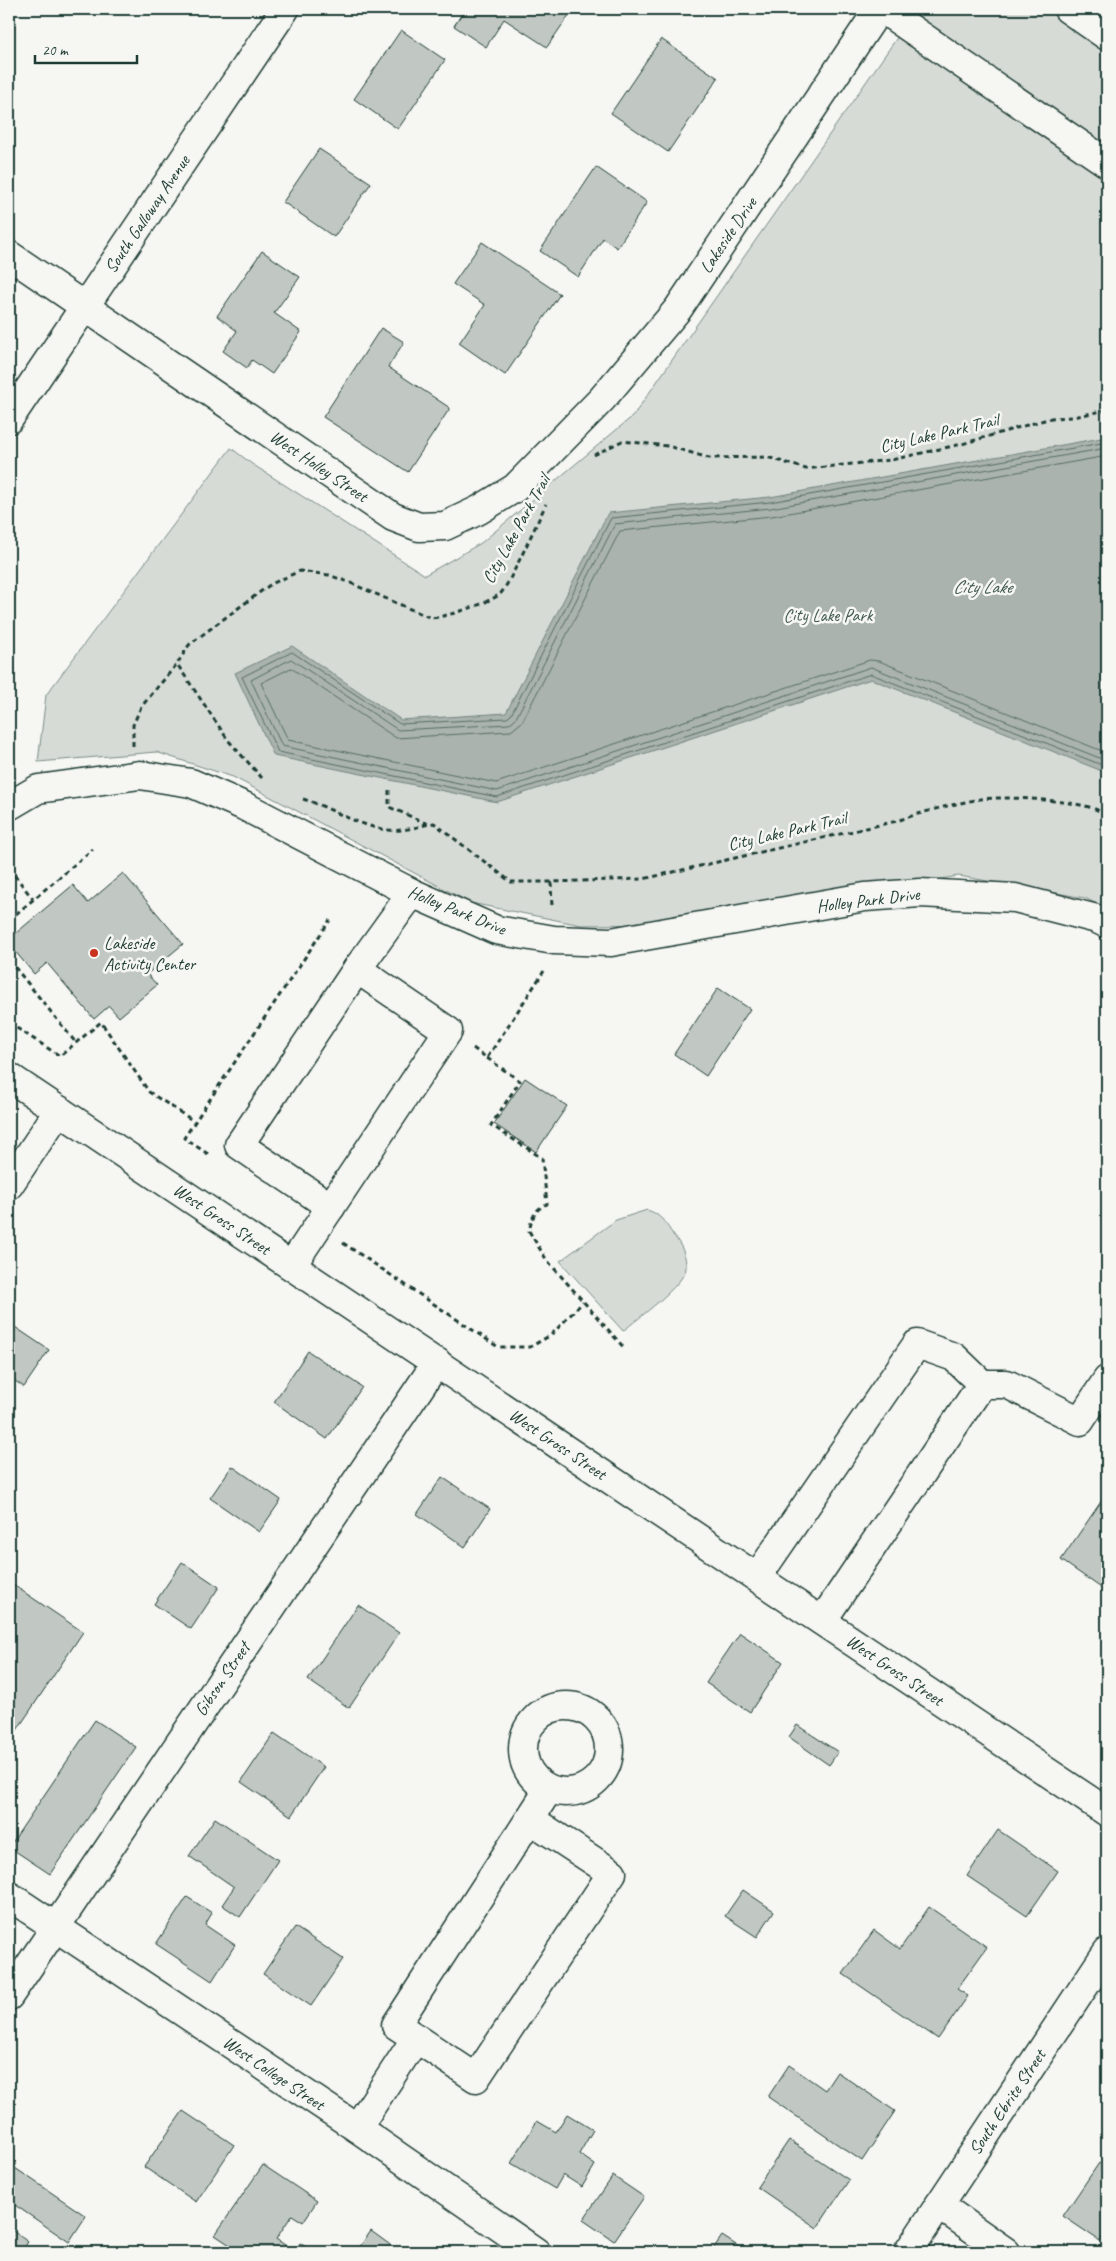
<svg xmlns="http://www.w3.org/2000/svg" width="1116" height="2261" viewBox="0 0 1116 2261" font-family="Caveat,sans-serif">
<rect width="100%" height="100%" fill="#f6f6f2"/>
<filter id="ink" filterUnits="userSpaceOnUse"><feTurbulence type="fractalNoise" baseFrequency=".02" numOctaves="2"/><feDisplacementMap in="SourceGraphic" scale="10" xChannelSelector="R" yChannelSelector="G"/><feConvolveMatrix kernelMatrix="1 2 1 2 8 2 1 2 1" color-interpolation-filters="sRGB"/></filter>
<g filter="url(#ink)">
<g fill="#d6dbd6" stroke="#7a8c85">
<polygon points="917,9 1107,9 1107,909 1085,898 959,876 667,924 581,925 471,903 233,777 156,752 38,762 46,695 231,448 252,464 425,575 481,543 633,416"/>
<path d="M647,1210C661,1214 666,1224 674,1236C681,1244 687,1257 686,1268C685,1284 636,1320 623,1331L560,1261L616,1220Z"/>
</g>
<polygon fill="#aab3ae" stroke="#72847d" points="1107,437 1107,773 871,679 497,802 274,756 235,673 292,646 401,720 506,713 608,513 770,497"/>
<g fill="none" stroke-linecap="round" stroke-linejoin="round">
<g stroke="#576c65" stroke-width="1">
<polyline points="1107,442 770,502 611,518 511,715 507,718 400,724 292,652 242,677 278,752 497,797 871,674 1107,767"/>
<polyline points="1107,448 771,508 615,524 516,718 509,724 398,730 291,659 251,680 282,746 497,791 871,667 1107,761"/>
<polyline points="1107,456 772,516 620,531 522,722 511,731 396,738 291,668 261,683 288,740 496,783 870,660 879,661 1107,753"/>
</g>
</g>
<g fill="#c1c8c3" stroke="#1f3d34">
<polygon points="465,9 559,9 569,15 547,47 504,19 486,47 454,26"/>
<polygon points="401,30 445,60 398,129 354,99"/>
<polygon points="661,39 718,78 668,152 611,113"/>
<polygon points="319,149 371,183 334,237 283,202"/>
<polygon points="596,167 647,202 617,248 603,238 578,277 540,251"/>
<polygon points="482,242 560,294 505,375 459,343 485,305 453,284"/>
<polygon points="262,251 300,277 274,313 301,332 272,374 252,360 247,368 223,351 237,331 217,316"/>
<polygon points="381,328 404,342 388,367 450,408 408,472 323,417"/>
<polygon points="123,873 183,944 147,974 157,985 119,1017 109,1006 94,1019 47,963 34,974 9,944 9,939 73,885 88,903"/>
<polygon points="718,988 750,1009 706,1076 674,1054"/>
<polygon points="525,1078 567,1106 536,1152 494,1124"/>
<polygon points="9,1323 49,1350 24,1387 9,1377"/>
<polygon points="308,1351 362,1387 327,1439 274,1402"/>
<polygon points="232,1466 281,1500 259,1532 210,1498"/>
<polygon points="442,1477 490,1509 465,1547 417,1514"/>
<polygon points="1107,1493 1107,1592 1061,1560"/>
<polygon points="182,1562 219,1587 191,1629 154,1604"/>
<polygon points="9,1582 83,1632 13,1736 9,1733"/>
<polygon points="358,1605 399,1633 349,1708 308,1680"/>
<polygon points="740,1633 783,1662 750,1712 706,1683"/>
<polygon points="95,1720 136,1747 50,1874 9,1847"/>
<polygon points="797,1725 838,1752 829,1765 789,1737"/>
<polygon points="274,1733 324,1767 291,1816 241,1782"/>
<polygon points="215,1818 278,1860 240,1917 222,1905 234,1887 189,1856"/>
<polygon points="998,1830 1058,1871 1027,1916 967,1876"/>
<polygon points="743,1890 774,1911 757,1937 725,1916"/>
<polygon points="187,1897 212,1913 205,1925 235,1945 212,1981 156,1944"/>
<polygon points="929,1907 987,1947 957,1989 968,1996 938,2039 843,1974 874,1930 900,1949"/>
<polygon points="295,1927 343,1959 311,2006 263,1974"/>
<polygon points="789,2065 825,2090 837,2072 895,2111 862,2161 768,2097"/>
<polygon points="183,2111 234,2145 196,2202 144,2167"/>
<polygon points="567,2114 593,2130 579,2154 595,2165 582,2187 563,2175 555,2189 511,2163 537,2121 556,2132"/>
<polygon points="789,2140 849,2180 817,2228 757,2187"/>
<polygon points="1099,2163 1107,2168 1107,2231 1100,2241 1063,2216"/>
<polygon points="9,2164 86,2216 69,2242 9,2201"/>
<polygon points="263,2165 317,2201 303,2222 292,2215 276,2239 288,2247 285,2252 238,2252 239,2251 215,2235"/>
<polygon points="613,2176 644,2197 614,2241 583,2220"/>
<polygon points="9,2228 28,2242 21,2252 9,2252"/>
<polygon points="371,2231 400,2252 356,2252"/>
<polygon points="722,2236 747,2252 711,2252"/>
<polygon points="300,2243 313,2252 294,2252"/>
</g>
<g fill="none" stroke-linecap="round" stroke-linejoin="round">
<defs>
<g id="minor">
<polyline points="882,9 1107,163"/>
<polyline points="1068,9 1107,36"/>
<polyline points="9,255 393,517 419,527 445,526 479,510 515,488 602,399 678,309 879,9"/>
<polyline points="9,806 38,789 140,775 191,783 244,806 412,893 453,911 496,930 554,940 611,942 865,897 920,893 1015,898 1097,919 1107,924"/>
<polyline points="9,1077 1107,1812"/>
<polyline points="9,1185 59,1110"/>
<polyline points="331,1207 239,1145 357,969"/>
<polyline points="292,1265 448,1031 357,969 412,893"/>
<polyline points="757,1577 917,1344 954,1357 982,1384"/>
<polyline points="822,1621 982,1384 1007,1384 1080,1421 1107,1380"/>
<circle cx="566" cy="1749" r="43"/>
<polyline points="9,1896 357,2128 536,2252"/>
<polyline points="9,1996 437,1362"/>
<polyline points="416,2038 476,2078 612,1873 530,1819"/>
<polyline points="357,2128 416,2038 396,2025 549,1789"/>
<polyline points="939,2205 1006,2252"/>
<polyline points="908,2252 1107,1952"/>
</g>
<polyline id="major" points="9,419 285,9"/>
</defs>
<use href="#minor" stroke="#1f3d34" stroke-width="31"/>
<use href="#major" stroke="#1f3d34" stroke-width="31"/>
<g stroke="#1f3d34" stroke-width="3" stroke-dasharray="5 4" stroke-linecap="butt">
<polyline points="594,455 622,441 668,446 709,458 767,457 806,469 891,460 962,444 1051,418 1073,417 1107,410"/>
<polyline points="133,746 133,725 141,707 177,664"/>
<path d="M262,778L228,740L177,664L189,645L214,626L271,584L300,571L329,575L348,582L431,618C446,617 489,603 500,594C508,588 539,518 546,504"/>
<polyline points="389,790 389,807 428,824"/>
<path d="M303,799C332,808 357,826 388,830C404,832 419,826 434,823L511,882H551L643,879L897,821C922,812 949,805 975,800C998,795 1073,800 1095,809C1099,810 1104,815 1107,818"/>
<polyline points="9,868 33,899"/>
<polyline points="551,882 552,907"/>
<polyline points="9,920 93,849"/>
<polyline points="9,960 76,1043"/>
<polyline points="9,1023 60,1056 101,1022 149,1092 195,1122"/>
<polyline points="473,1048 487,1058 544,971"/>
<path d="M487,1058L520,1081L491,1125L542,1158L547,1204C534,1209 532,1219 529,1231L546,1259L625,1349"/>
<polyline points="208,1154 184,1138 330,920"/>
<polyline points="343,1243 498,1347 530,1347 551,1335 583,1302"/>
</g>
<use href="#minor" stroke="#f6f6f2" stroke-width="28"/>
<use href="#major" stroke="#f6f6f2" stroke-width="28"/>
</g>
</g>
<circle fill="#c8321e" stroke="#f6f6f2" stroke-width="2" cx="94" cy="953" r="5"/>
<g text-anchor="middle" stroke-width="5" stroke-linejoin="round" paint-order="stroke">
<g font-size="18" fill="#1f3d34" stroke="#f6f6f2">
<text transform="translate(147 214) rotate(-56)" y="6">South Galloway Avenue</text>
<text transform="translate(728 235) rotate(-56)" y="6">Lakeside Drive</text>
<text transform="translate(939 433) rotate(-13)" y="6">City Lake Park Trail</text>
<text transform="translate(319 466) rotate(34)" y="6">West Holley Street</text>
<text transform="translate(516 529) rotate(-61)" y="6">City Lake Park Trail</text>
<text transform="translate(787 831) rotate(-13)" y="6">City Lake Park Trail</text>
<text transform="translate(868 900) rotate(-7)" y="6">Holley Park Drive</text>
<text transform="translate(457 910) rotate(22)" y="6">Holley Park Drive</text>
<text transform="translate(222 1219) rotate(34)" y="6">West Gross Street</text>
<text transform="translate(558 1444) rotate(34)" y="6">West Gross Street</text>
<text transform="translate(895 1670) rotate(34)" y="6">West Gross Street</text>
<text transform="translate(222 1679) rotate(-56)" y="6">Gibson Street</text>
<text transform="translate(274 2073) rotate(34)" y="6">West College Street</text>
<text transform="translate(1007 2102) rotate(-56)" y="6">South Ebrite Street</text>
</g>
<g font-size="18" fill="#445d54" stroke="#f6f6f2">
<text x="828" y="621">City Lake Park</text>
</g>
<g font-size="18" fill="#1f3d34" stroke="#f6f6f2" text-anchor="start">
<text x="104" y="949">Lakeside<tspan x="104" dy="21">Activity Center</tspan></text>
</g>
<g font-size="19" font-style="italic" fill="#425a52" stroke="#f6f6f2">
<text x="982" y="593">City Lake</text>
</g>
</g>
<rect width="1116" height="2261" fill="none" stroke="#f6f6f2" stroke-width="30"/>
<rect x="15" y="15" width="1086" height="2231" fill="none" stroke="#1f3d34" stroke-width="2" filter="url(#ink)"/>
<path d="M35 55v8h102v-8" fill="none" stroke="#1f3d34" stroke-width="2.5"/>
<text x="42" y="55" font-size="15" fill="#1f3d34" stroke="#f6f6f2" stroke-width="4" paint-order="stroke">20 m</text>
</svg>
